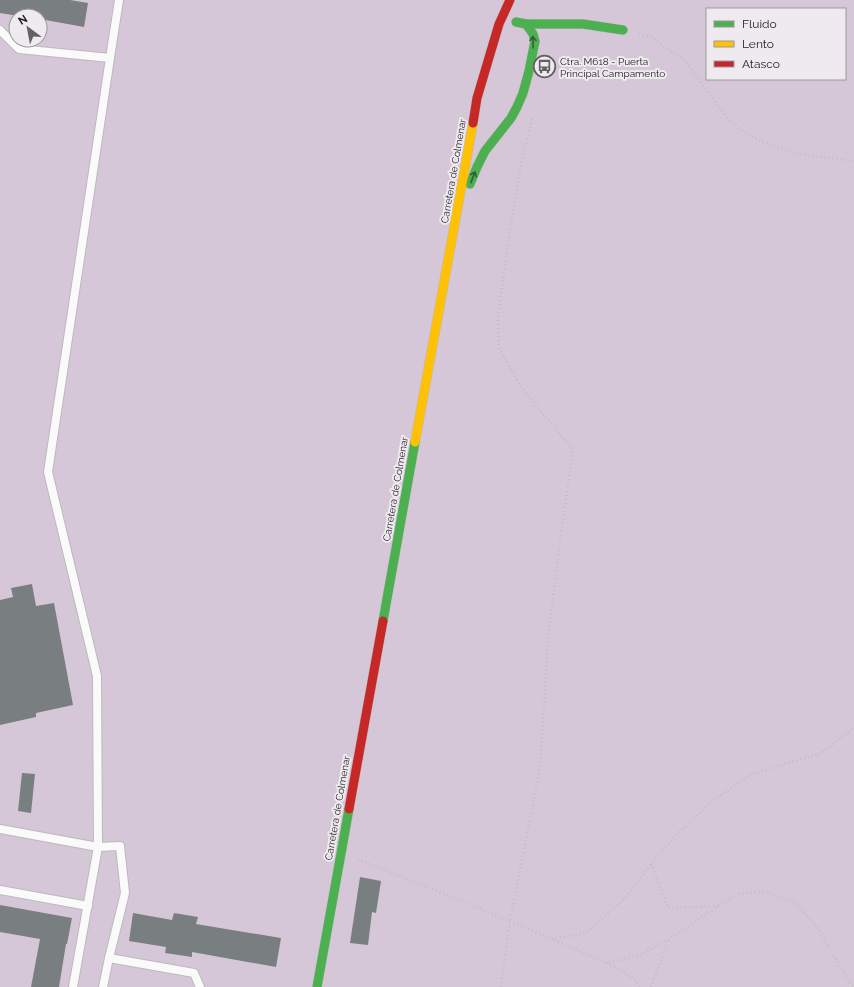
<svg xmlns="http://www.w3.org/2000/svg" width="854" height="987" viewBox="0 0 854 987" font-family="Raleway,sans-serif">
<rect width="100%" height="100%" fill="#e0dee1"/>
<path fill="#d5c7d7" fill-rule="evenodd" d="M0,0H854V987H0ZM707,9H845V79H707ZM16,16H40V40H16Z"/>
<g fill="#797f80">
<polygon points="0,0 70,0 88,3 84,27 40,19 40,16 19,16 0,13"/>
<polygon points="32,584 36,606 54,603 73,705 36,713 36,717 0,725 0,600 13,597 11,588"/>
<polygon points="22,773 35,774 31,813 18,811"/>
<polygon points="360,877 381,881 376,913 372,912 368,945 350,943"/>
<polygon points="0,905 72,918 67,944 66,944 59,987 31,987 40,939 0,932"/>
<polygon points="133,913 172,920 174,913 198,917 196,924 281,938 276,967 192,952 192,957 165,953 166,947 129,941"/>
</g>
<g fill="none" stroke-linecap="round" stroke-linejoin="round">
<defs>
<g id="lane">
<polyline points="0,30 19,49 110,58"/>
<polyline points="0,829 98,847 120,846 125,893 109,958 103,987"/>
<polyline points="0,890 88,906"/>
<polyline points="109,958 194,973 200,987"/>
<polyline points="73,987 98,847 97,676 48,472 110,58 119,0"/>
</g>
<g id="fast">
<polyline points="516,22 526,24 583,24 623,30"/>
<polyline points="470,184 477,167 485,151 511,118 517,107 523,93 529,71 535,41 533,34 526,24"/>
<polyline points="383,621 415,442"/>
<polyline points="317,987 349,809"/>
</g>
<polyline id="slow" points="415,442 473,123"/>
<g id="jam">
<polyline points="473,123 477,98 499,24 510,0"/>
<polyline points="349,809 383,621"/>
</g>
</defs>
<use href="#lane" stroke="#bcbabc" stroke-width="10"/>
<use href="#fast" stroke="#bcbabc" stroke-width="10"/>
<use href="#slow" stroke="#bcbabc" stroke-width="10"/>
<use href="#jam" stroke="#bcbabc" stroke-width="10"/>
<g stroke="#c0bfc0" stroke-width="2.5" stroke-dasharray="1 3" stroke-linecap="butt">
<polyline points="639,34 651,37 685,61 728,119 744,132 761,141 798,154 854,161"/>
<polyline points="358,859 510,921 607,963 640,955 669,939 718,906 739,894 765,891 796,903 817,927 850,983 854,987"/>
<polyline points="651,864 668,908 718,906"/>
<polyline points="552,939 586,933 624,899 651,864 681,830 714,800 748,776 793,761 818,755 854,728"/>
<polyline points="607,963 633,978 640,987"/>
<polyline points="501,987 510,921 540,767 545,693 547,649 561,534 573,450 520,386 499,348 498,317 508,241 522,159 533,117"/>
<polyline points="651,987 669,939"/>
</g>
<use href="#lane" stroke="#fafafa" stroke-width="8"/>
<use href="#fast" stroke="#4caf50" stroke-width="9"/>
<use href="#slow" stroke="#ffc107" stroke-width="9"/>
<use href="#jam" stroke="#c62828" stroke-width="9"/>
</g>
<defs><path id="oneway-shaft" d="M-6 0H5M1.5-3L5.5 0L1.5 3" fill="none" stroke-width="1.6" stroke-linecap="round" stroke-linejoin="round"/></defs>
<g stroke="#335e34">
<use href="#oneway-shaft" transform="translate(533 42) rotate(-91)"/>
<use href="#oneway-shaft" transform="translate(473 177) rotate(-70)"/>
</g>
<defs>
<symbol id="bus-ring" viewBox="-11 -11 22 22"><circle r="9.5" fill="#efeaef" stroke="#626062" stroke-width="1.5"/><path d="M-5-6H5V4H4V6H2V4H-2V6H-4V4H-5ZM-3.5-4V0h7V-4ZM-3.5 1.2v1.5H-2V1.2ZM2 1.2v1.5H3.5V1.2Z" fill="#626062"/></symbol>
</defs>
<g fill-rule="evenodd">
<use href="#bus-ring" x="532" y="54" width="25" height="25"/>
</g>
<g text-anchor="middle" stroke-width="4" stroke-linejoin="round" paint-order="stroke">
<g font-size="10" fill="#1e1c1e" stroke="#efeaef" text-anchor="start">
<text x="560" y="65">Ctra. M618 - Puerta<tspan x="560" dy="12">Principal Campamento</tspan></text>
</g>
<g font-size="10" fill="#1e1c1e" stroke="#efeaef">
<text transform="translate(453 171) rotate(-80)" y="4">Carretera de Colmenar</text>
<text transform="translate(395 489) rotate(-80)" y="4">Carretera de Colmenar</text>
<text transform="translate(337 808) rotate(-80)" y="4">Carretera de Colmenar</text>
</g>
</g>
<rect x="706" y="8" width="140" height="72" fill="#efeaef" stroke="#9b989b"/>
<rect x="714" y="21" width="20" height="6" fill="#4caf50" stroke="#9b989b"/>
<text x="742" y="28" font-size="12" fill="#1e1c1e">Fluido</text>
<rect x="714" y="41" width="20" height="6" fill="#ffc107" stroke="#9b989b"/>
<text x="742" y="48" font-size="12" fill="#1e1c1e">Lento</text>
<rect x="714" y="61" width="20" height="6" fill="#c62828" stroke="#9b989b"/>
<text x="742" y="68" font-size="12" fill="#1e1c1e">Atasco</text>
<g transform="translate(28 28) rotate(328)"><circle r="19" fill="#efeaef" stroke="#9b989b"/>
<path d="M0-3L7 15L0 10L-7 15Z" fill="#626062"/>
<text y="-6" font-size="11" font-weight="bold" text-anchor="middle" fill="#1e1c1e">N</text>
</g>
</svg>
